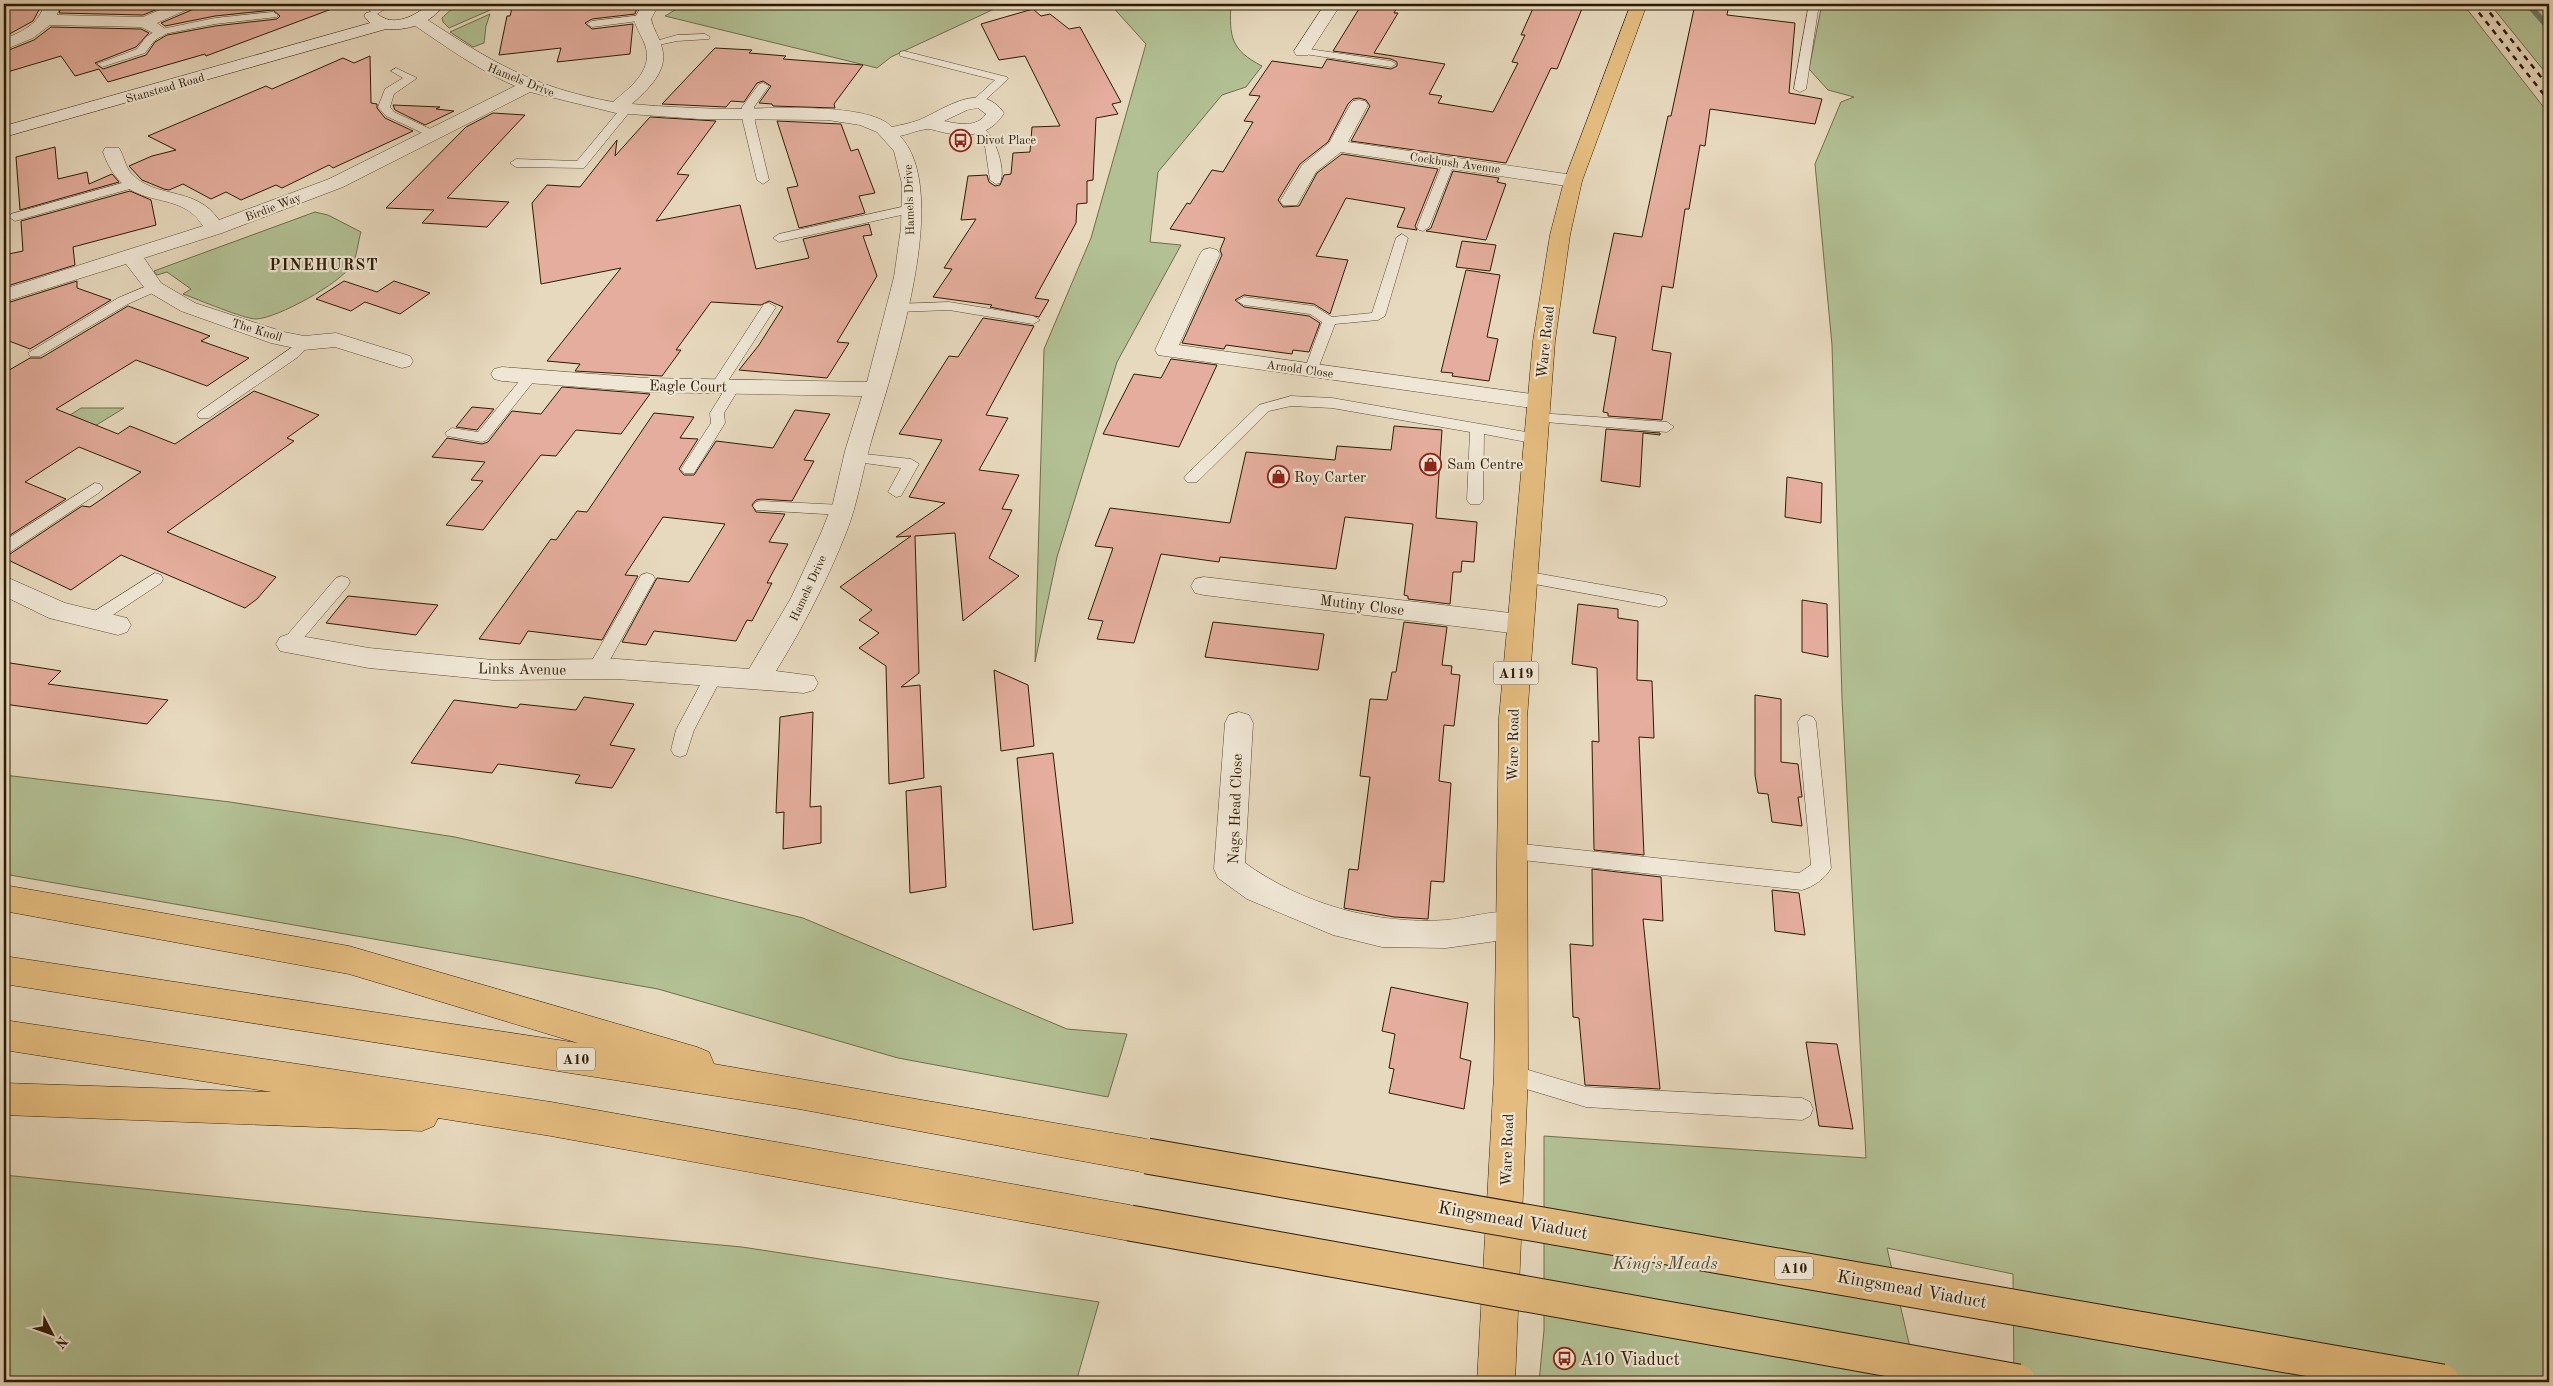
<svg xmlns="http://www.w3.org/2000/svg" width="2553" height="1386" viewBox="0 0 2553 1386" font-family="'Old Standard TT',serif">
<rect width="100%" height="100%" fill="#e7d9be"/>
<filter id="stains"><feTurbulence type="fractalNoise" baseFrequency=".004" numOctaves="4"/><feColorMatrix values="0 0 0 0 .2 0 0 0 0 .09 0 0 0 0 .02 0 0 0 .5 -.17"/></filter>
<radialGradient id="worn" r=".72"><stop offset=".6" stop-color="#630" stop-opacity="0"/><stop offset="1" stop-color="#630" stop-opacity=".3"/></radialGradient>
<g fill="#b2c094" stroke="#6f6e4b">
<polygon points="457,4 504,4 449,28 443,22 442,18"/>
<polygon points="685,4 1005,4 891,57 877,68 665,16"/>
<path d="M1110,4H1231C1229,37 1231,50 1262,66L1246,87L1222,95L1158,172L1150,242L1181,245L1117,362L1057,557L1035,662L1044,349L1091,238L1146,44Z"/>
<polygon points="1822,4 2463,4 2549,114 2549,1382 2014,1382 2013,1274 1887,1248 1918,1382 1539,1382 1544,1330 1544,1136 1866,1158 1842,699 1832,345 1815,164 1841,102 1854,97 1828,90 1809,69"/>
<polygon points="2490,4 2549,4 2549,77"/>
<polygon points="490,14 486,26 484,43 473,47 450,32"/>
<path d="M315,212L328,215L361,232C358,241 357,257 352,265C339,284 278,318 256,319C244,319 197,299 183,294L191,289L167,272L157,275L154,271Z"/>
<polygon points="81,408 124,408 66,444 39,435"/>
<polygon points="4,775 230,802 455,837 635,877 803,918 1067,1029 1127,1034 1108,1097 898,1058 658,989 4,874"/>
<polygon points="4,1175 400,1215 742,1247 1099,1302 1076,1382 4,1382"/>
</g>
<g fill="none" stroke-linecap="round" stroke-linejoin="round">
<polyline stroke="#6d7b68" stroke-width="6" points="2528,4 2549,28"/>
</g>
<g fill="#e4ad9d" stroke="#2c1b02">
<polygon points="4,4 42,4 33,21 4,37"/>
<polygon points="62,4 170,4 143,15 59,13"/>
<polygon points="197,4 336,4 337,7 206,56 205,54 108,82 99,69 75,76 61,56 4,73 4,52 34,40 51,27 141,29 149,33 136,47 95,63 103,69 146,55 155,42 167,35 215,26 277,19 280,16 273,10 215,16 165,26 161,23 194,9"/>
<polygon points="551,4 638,4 635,14 592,19 585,23 592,29 633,24 630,54 557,62 561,48 499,55 507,16 510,16 512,8"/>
<polygon points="1362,4 1399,4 1394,13 1398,13 1374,53 1445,64 1429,94 1442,96 1438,103 1493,112 1518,63 1512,62 1525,35 1521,35 1535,4 1584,4 1557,69 1551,68 1506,163 1351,141 1370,106 1366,100 1359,98 1353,99 1348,104 1328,142 1300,164 1278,200 1283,207 1299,206 1317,173 1342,154 1438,169 1415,226 1417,230 1397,227 1405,208 1346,198 1316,256 1348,260 1330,314 1314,304 1244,295 1235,300 1244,307 1309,316 1320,323 1309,352 1293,350 1292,354 1226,345 1224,349 1182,343 1222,255 1220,250 1225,238 1170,229 1187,203 1190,204 1212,170 1223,172 1253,122 1244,121 1260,96 1249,95 1272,61 1322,68 1327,59 1391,69 1397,66 1397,62 1391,59 1333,51"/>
<polygon points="1698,4 1729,4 1727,15 1795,23 1789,93 1822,99 1815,124 1710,109 1705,146 1700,145 1689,209 1685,209 1673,288 1662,286 1652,350 1671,353 1662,420 1608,416 1608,413 1603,412 1616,337 1593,333 1614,233 1642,237 1668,116 1671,116 1694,9 1697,9"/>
<polygon points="1033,9 1041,16 1050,14 1069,29 1080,27 1121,102 1112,104 1118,114 1096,118 1093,180 1087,181 1087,203 1077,204 1076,223 1035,298 1049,300 1039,317 990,307 992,305 933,297 952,269 944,268 976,219 961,220 968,176 987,175 989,182 995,186 1000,185 1004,175 1011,174 1013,153 1030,152 1032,127 1060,126 1025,56 999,60 981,24"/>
<polygon points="715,48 752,50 749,53 786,56 783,59 863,65 834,104 835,108 773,106 772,104 759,103 771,86 763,81 757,83 744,102 731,101 726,107 662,104"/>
<polygon points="370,56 371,103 377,104 377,108 385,118 413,131 333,168 329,165 282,188 276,185 241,200 226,192 211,199 183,184 169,190 164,189 142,180 129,166 152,156 176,150 148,136 266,86 272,89 343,58 354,63"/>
<polygon points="393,105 440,107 436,109 454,111 425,125 395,110"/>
<polygon points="493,113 525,115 447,198 509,202 487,227 422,223 434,210 386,208 466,127"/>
<polygon points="650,117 716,121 677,174 689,175 656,221 740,205 756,269 809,258 803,239 869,224 872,235 863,236 877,276 837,342 849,343 827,378 739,370 759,345 783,307 769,301 761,305 711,302 676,350 681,350 662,376 575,371 580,364 547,361 621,268 541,284 532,203 547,185 580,187 617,140 615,156"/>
<polygon points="777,121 841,124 851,151 858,149 875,193 859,196 865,213 799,228 787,188 798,186"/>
<polygon points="55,147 58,179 87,172 89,184 112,174 119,182 20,210 16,157"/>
<polygon points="1453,171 1499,178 1497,182 1506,184 1486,240 1426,231 1431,228"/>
<polygon points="130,191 151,200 156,225 73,247 75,265 4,287 4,255 23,251 21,221"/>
<polygon points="1462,241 1496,245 1490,271 1456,267"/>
<polygon points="1466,270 1500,275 1487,337 1498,339 1489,381 1452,376 1453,373 1441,372"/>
<polygon points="77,281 77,288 111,300 30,349 4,339 4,304"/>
<polygon points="344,281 377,292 394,281 430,293 400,314 365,302 351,311 316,299"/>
<polygon points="128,306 210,336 201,341 249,358 207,386 136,360 56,409 118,434 130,426 175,444 254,391 319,415 287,438 294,441 167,532 276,577 257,599 245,608 121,555 71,590 4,558 82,506 90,507 141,472 79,447 25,482 66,499 4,539 4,373 30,358 41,358"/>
<polygon points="983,318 1034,326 986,415 1008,418 979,470 1019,475 1002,509 1012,510 989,558 1019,576 963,621 955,533 915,536 919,673 901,687 920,685 924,778 889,784 886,666 859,648 879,633 859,620 872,610 840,587 911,536 896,537 945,503 909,497 942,440 899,434 949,356 958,357"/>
<polygon points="1171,359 1217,365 1179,447 1103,434 1134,374 1161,378"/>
<polygon points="562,387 650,394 621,434 576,430 556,456 541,455 483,530 446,525 483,481 471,480 485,462 432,457 447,438 482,444 488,442 512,411 541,414"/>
<polygon points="472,407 494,409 477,430 456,427"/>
<polygon points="795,410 830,414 804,460 814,461 792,501 761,499 756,500 752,505 756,512 785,514 769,542 788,544 767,583 772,583 752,621 747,620 736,641 654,631 646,645 622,642 657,578 689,582 725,524 663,517 625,575 638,576 602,640 528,631 520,644 479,639 551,539 556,540 577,511 587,512 654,413 694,417 680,438 698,439 679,469 684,475 694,475 716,441 773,448"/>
<polygon points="1394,426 1442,430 1436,518 1477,522 1474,562 1462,561 1461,572 1453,572 1450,604 1408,599 1408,596 1404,595 1413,524 1345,517 1336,569 1220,557 1219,562 1161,554 1134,643 1097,639 1103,621 1088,619 1113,548 1095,546 1110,508 1230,523 1246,452 1335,460 1337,446 1391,450"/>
<polygon points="1606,429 1660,433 1660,435 1643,433 1640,487 1601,481"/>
<polygon points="1787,477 1822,483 1821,523 1785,517"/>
<polygon points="348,596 438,605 416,635 326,623"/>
<polygon points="1802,600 1827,604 1828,657 1802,652"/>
<polygon points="1578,604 1618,609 1618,618 1638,621 1637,680 1652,681 1654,738 1639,737 1644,855 1594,850 1592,741 1599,742 1597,668 1572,664"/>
<polygon points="1213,622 1324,634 1318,670 1205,657"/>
<polygon points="1404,622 1447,627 1442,665 1452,666 1451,674 1460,675 1454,726 1444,725 1439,781 1451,783 1444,882 1431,881 1428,919 1394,917 1344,908 1349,869 1358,870 1370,777 1360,776 1370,699 1387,700 1392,672 1396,672"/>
<polygon points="4,662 61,671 48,684 168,700 147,724 4,704"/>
<polygon points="994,670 1028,685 1034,746 1001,751"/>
<polygon points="1755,695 1781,699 1781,762 1798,764 1802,797 1798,797 1802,826 1772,822 1768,794 1758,793 1755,775"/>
<polygon points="584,697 634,704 610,745 635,749 612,788 575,783 580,775 498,764 492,773 411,763 454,700 517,708 520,704 576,710"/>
<polygon points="813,712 810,807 821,806 821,843 783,849 784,812 776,813 780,717"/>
<polygon points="1053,753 1073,923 1033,930 1017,758"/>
<polygon points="941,786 946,887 910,893 906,791"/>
<polygon points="1592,869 1661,877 1663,921 1643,919 1660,1089 1585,1085 1579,1018 1573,1017 1570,944 1593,946"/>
<polygon points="1772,890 1799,893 1805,935 1775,931"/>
<polygon points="1391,987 1468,1003 1460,1058 1471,1061 1464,1109 1389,1093 1394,1069 1389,1068 1395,1034 1382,1031"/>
<polygon points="1806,1042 1837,1044 1853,1129 1819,1126"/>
</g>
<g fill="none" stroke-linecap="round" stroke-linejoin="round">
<defs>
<g id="lane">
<polygon points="1809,4 1819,4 1806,89 1800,92 1794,89"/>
<polygon points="273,12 278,15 277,17 215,24 164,34 154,41 145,53 102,67 97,64 137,49 146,37 157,30 215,18"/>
<polygon points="642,15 646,16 646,20 592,27 587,24 592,21"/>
<polygon points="705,34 710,37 709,39 677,41 654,46 649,43 677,35"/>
<polygon points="1302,48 1391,61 1396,64 1391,67 1298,53 1298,49"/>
<polygon points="904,51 1007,77 1008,79 979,106 971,106 971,102 995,80 900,56 900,52"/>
<polygon points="396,68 417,78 394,94 390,107 394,112 439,133 439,137 431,137 386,116 378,107 385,89 403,78 391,71"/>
<polygon points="763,83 769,86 754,107 755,122 769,180 763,184 757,180 743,122 742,107 759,84"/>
<polygon points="626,106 632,109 584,168 516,167 510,163 516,159 577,161 622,107"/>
<path d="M977,124C993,128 1007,169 1000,183L996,184L990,180L985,146L971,127Z"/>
<polygon points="1449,158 1455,162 1429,227 1423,231 1419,230 1417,227 1443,162"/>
<polygon points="133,180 137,181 137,187 15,221 9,217 11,214"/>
<polygon points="911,205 915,206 917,209 915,212 779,242 773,238 779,234"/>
<polygon points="1402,234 1408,238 1385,316 1378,320 1335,324 1316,374 1306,374 1304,371 1322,322 1310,314 1244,305 1237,301 1244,297 1314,306 1332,317 1372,313 1396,238"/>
<polygon points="154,283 161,287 159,290 128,304 40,356 30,356 28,353 118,298"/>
<polygon points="949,302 1033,316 1040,320 1033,324 949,310 897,312 890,308 897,304"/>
<polygon points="769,303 776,307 724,387 717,391 712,390 710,387 764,304"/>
<polygon points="304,339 311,343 298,357 209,418 199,418 197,415 199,412"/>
<polygon points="530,373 537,377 487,440 482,442 447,436 445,433 452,428 478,432 525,374"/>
<polygon points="733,383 740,387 724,413 725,423 694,473 684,473 681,469 711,423 710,413 728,384"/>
<polygon points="1291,396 1332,398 1537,434 1544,439 1537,444 1484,434 1483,500 1480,504 1470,504 1467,500 1470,432 1332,408 1291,406 1269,411 1197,482 1187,482 1184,478 1187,474 1259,405"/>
<polygon points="1538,413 1667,422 1674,427 1667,432 1533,421 1531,418 1533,415"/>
<polygon points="855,453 911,459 919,464 901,496 896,497 888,492 901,468 850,461 847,458 850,455"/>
<polygon points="95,483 100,484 103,488 100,492 10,552 4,554 4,541"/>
<polygon points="761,501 842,505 848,506 850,510 848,514 842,515 756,510 753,506 756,502"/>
<polygon points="1524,571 1659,595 1665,597 1667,601 1665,605 1659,607 1518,581 1516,577 1518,573"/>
<polygon points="155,573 161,575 163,579 161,583 99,624 93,626 87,624 85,620 87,616"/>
<polygon points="647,573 653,575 655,579 602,674 596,676 590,674 587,669 590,664 641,575"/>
<polygon points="342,576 348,578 350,582 348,586 295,648 289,650 283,648 281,644 283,640 336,578"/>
<polygon points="713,670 719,672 722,677 694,730 686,755 680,757 674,755 671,750 676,730 707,672"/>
<path d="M1807,715L1813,717L1816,722L1831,868C1826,878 1813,887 1802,890L1512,859L1505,857L1502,851L1505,845L1512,843L1799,873L1811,865L1798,722L1801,717Z"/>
<polygon points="1511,1065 1586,1087 1802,1098 1810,1102 1813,1109 1810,1116 1802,1120 1586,1107 1503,1082 1500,1075 1503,1068"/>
</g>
<g id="street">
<path d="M44,4H60L57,15L143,17L174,4H195L193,7L157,23L169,32L161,37L141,27L50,25L33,38L4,50V39C21,32 40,24 44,4Z"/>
<polygon points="364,4 381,4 385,9 377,14 371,12"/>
<path d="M643,4H659L651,19C653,29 660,38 662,48C669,71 647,90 632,104C663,107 695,108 727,109C762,109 868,101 892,127C901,125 911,123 919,120C945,109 981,80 1004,113C991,135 970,137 946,133C940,132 933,129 927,129C918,130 909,134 900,136C954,193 891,374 871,442C862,472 858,503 846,533C827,581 803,627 776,671L814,676L818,683L814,690L804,693L617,679L493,680L369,668L280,651L276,644L280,637L289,634L369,648L493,660L617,659L749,669L791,598L821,533L833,503L845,451L862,396L646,392L502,381L494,379L491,374L494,369L502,367L646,378L867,382L894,277L901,228L902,184L894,151L877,132L860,125L828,120L699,119L616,113L530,92L343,187L222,233L144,258L161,283L195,303L284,332L304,336L336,333L410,356L413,361L410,366L402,368L335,347L304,350L271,343L181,311L147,291L126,264L4,302V289L203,226C177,184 126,218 103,152L105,148H119C124,156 125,166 131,173C155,200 195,185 219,220L329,179L515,86C478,70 445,46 411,23L409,20L411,17H423C491,61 531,87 613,102C629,88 652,72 646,48C643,37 636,29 634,19ZM978,108L986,114C977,128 958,124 944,121L967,110Z"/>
<polygon points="1325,4 1341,4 1308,55 1296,55 1294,51"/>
<polygon points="1359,100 1365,101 1368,105 1348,142 1573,175 1580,177 1582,181 1580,185 1573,187 1341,152 1316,172 1297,205 1283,205 1280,201 1302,165 1329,143 1350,105 1353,101"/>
<polygon points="1210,248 1217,250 1220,254 1179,345 1539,395 1547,397 1550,402 1547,407 1539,409 1158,355 1155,350 1200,254 1203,250"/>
<polygon points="4,576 65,603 127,618 131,625 127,632 118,635 49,618 4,596"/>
<polygon points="1204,577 1519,614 1528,617 1532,624 1528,631 1519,634 1204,595 1195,593 1191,586 1195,579"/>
<path d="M1239,712L1249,715L1253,723L1245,863C1302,904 1376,925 1447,920C1471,918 1499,907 1522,915L1527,925L1522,935L1511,939L1446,948L1382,947L1333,935L1247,899L1218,878L1214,869L1225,723L1229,715Z"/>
</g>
<path id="secondary" d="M428,4H440L442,7C430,24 406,31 386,29L4,137V126L370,23L364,16L366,13C376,10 376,15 384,18C398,25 419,14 428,4Z"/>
<polygon id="primary" points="1631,4 1647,4 1582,181 1570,235 1555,341 1527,718 1528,1075 1515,1382 1477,1382 1494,1075 1499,718 1533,341 1550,235 1564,181"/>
<g id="highway">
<polygon points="4,885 349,946 697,1047 709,1052 714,1064 1147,1139 1159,1144 1165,1156 1159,1168 1147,1173 799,1109 4,984 4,956 578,1043 349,974 4,911"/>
<polygon points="4,1020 551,1102 1130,1205 1143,1210 1148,1223 1143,1236 1130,1241 551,1136 438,1118 434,1126 422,1131 4,1115 4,1083 272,1092 4,1050"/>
</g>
</defs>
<use href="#lane" stroke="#5b4a31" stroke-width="1"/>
<use href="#street" stroke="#5b4a31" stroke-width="1"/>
<use href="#secondary" stroke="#2c1b02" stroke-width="1"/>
<use href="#primary" stroke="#2c1b02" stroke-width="1"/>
<use href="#highway" stroke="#2c1b02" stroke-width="1"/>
<use href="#lane" fill="#efe6d5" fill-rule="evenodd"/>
<use href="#street" fill="#efe6d5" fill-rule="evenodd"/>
<use href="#secondary" fill="#efe6d5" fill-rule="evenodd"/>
<use href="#primary" fill="#e4bc7f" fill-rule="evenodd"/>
<use href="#highway" fill="#e4bc7f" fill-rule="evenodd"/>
<g stroke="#2c1b02" stroke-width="2.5" stroke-dasharray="5.5 5.5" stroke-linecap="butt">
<polyline points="2472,4 2549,101"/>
<polyline points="2483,4 2549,87"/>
</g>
<defs>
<g id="highway-bridge">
<polyline points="1147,1156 2442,1382"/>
<polyline points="1130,1223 2018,1382"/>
</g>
</defs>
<use href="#highway-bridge" stroke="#2c1b02" stroke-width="37" stroke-linecap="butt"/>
<use href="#highway-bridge" stroke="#e4bc7f" stroke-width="35"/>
</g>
<defs>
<symbol id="bus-ring" viewBox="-11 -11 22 22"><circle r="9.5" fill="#efe6d5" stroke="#8f2418" stroke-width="1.5"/><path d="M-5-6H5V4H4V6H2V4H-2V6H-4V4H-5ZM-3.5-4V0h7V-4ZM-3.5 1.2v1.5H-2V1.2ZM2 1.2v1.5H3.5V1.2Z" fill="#8f2418"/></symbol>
<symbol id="shop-ring" viewBox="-11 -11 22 22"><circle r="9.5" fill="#efe6d5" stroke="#8f2418" stroke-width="1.5"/><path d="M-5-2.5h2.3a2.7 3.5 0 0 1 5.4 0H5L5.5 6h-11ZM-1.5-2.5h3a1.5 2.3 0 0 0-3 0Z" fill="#8f2418"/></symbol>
</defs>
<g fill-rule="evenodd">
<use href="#bus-ring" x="948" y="128" width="25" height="25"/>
<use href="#shop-ring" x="1418" y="452" width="25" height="25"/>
<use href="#shop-ring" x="1266" y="464" width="25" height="25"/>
<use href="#bus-ring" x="1552" y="1346" width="25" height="25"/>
</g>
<g text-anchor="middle" stroke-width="4.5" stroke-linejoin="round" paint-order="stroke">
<g font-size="12" fill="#2c1b02" stroke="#efe6d5">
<text transform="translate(521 80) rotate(22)" y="4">Hamels Drive</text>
<text transform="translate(165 88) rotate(-16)" y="4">Stanstead Road</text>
<text transform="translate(1455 163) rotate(8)" y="4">Cockbush Avenue</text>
<text transform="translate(909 200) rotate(-92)" y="4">Hamels Drive</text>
<text transform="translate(273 207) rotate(-21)" y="4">Birdie Way</text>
<text transform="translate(257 330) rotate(17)" y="4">The Knoll</text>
<text transform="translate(1300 369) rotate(8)" y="4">Arnold Close</text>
<text transform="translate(808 588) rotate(-65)" y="4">Hamels Drive</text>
</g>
<g font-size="12" fill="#2c1b02" stroke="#efe6d5" text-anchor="start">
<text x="976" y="144">Divot Place</text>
</g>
<g fill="#efe6d5" stroke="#665841" stroke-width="1">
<rect x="1493.5" y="661.5" width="45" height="23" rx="4"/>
<rect x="557" y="1047.5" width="38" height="23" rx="4"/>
<rect x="1775" y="1256.5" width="38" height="23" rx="4"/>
</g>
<g font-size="14" font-weight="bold" fill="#2c1b02">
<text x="1516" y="678">A119</text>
<text x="576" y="1064">A10</text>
<text x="1794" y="1273">A10</text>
</g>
<g font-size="15" fill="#2c1b02" stroke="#efe6d5">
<text transform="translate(1545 342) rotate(-84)" y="5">Ware Road</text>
<text transform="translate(688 386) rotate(1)" y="5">Eagle Court</text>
<text transform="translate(1362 605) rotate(7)" y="5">Mutiny Close</text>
<text transform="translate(522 669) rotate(1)" y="5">Links Avenue</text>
<text transform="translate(1513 745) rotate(-89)" y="5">Ware Road</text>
<text transform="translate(1235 809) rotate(-88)" y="5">Nags Head Close</text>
<text transform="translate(1507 1150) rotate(-88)" y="5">Ware Road</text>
</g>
<g font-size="15" fill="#2c1b02" stroke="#efe6d5" text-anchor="start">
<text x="1447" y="469">Sam Centre</text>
<text x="1294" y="482">Roy Carter</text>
</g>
<g font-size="16" font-weight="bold" letter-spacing="1" fill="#2c1b02" stroke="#efe6d5">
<text x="324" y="270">PINEHURST</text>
</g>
<g font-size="18" fill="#2c1b02" stroke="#efe6d5">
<text transform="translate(1513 1220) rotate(10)" y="6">Kingsmead Viaduct</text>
<text transform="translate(1912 1289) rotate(10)" y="6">Kingsmead Viaduct</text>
</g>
<g font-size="18" font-style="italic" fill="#544d2e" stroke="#efe6d5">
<text x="1665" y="1269">King's Meads</text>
</g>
<g font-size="18" fill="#2c1b02" stroke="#efe6d5" text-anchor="start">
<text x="1580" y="1365">A10 Viaduct</text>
</g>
</g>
<rect width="2553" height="1386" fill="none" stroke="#e7d9be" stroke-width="20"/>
<rect x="5" y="5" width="2543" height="1376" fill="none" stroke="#2c1b02" stroke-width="2.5"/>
<rect x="10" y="10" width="2533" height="1366" fill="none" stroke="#2c1b02"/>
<g transform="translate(52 1334) rotate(131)" stroke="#efe6d5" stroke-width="4" paint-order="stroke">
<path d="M0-4L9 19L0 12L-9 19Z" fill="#2c1b02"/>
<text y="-8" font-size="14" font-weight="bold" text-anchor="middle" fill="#2c1b02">N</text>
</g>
<rect width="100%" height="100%" filter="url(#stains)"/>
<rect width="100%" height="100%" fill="url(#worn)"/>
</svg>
